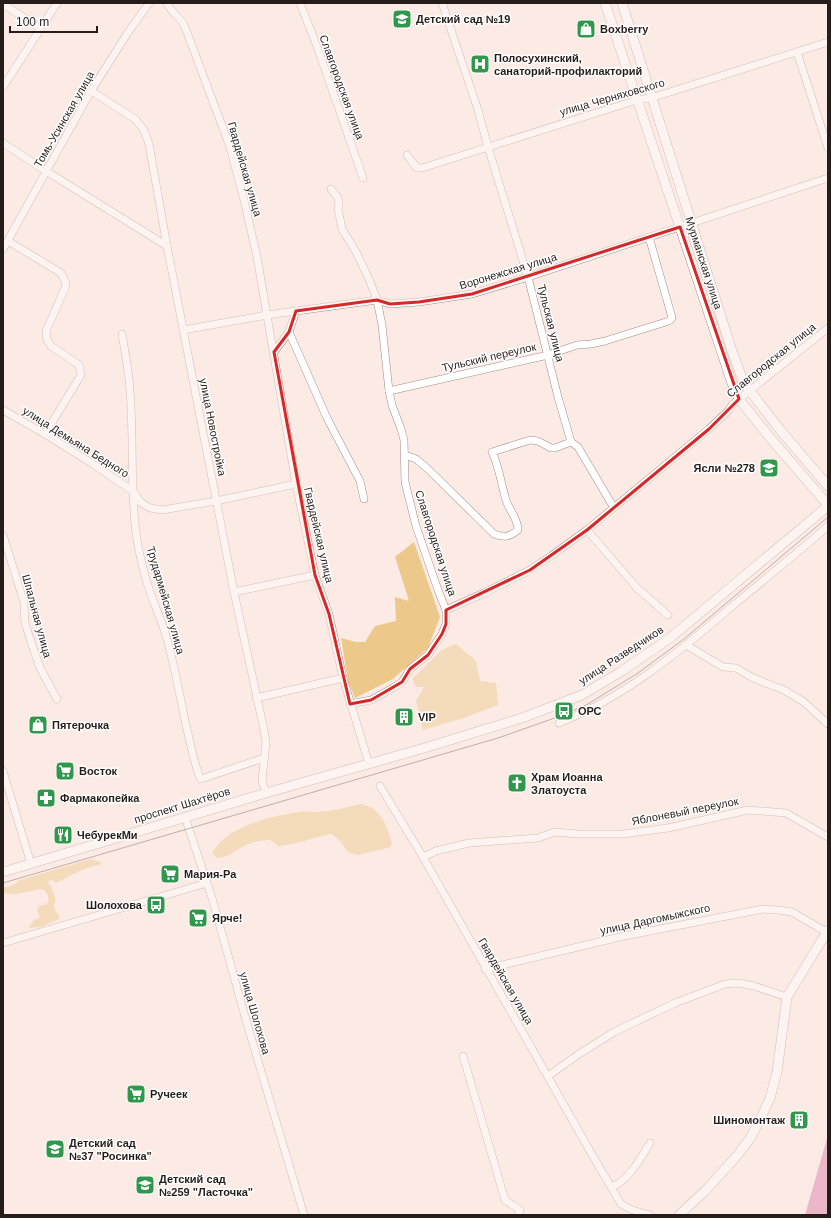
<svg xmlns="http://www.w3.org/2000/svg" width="831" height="1218" viewBox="0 0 831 1218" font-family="Arial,sans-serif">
<rect width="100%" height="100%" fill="#fceae4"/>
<g fill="#ecc98a">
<polygon points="414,542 440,617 428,648 393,679 355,698 348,681 341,638 356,642 365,642 375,626 396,621 395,597 409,601 395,557"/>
<polygon points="456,644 476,661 480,681 496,683 498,705 464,718 423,730 416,701 424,687 416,687 412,679 442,650"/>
<path d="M360,804C364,805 369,806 372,808C383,815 390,833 392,845L388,848L357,855L348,852L341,842L332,834C314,837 296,845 278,846L271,840C262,840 254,841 246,845C235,850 229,858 217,858L212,853C226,826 272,816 299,812C305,811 311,812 317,812C332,811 346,808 360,804Z"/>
<path d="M91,859L102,863L100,865C84,867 70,876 56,883L52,880L47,882L50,885L56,900C52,908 55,911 60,917L59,919L41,927L28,928L35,919L40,918L37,910L40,905H45L48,903C49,897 48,892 42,889L15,894L3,893V888L13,885L20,880Z"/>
</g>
<polygon fill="#d97ba6" points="828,1135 828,1215 805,1215"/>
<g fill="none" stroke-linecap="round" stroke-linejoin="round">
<defs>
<g id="minor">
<path d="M167,3C171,13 181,17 185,27L230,147L244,200L257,257L296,484L315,575L329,614L343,678L369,764"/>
<polyline points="300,3 318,49 363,178"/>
<polyline points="442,3 478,110 488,147 528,277 558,397 571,442 578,447 614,508"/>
<polyline points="3,4 40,28"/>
<polyline points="797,52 828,148"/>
<polyline points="3,87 57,3"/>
<polyline points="91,91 135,119 144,130 149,144 167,246 234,592 264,730 266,742 262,781 266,793"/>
<polyline points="3,143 46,171 167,246"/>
<polyline points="407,155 417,168 422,168 637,100 651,98 828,42"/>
<polyline points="331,189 338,198 339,202 338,209 342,229 356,252 369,279 377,300 382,325 389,391 392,405 401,429 404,440 405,482 416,526 438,590 446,610 446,624 442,634 428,655 410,669 402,682 393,688 371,700 350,704"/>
<polyline points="8,241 61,273 66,283 65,288 46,331 47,340 51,346 79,365 81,375 45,434"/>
<polyline points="3,249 91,91 127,34 149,3"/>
<polyline points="183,330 267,315 377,300 390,304 419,302 472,294 528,277 828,178"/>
<polyline points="289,332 327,418 360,481 364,499"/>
<path d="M122,334C125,353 129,372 130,391C134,438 130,486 136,533C139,554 144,575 151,595C157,611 164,626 168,643C180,687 185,732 199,776L201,779L264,758"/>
<polyline points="274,352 289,332 296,311"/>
<polyline points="389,391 548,355 577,345 591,344 605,341 669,321 672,318 671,314 649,237"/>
<polyline points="3,410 45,434 90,462 134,492 140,502 150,508 162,510 216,501 296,484"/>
<path d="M405,455L416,459L428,469L494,534C505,538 509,537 518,530C518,520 511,512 507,503C501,486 500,468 492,452L530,440L538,441L551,448H555L571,442"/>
<polyline points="587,530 637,588 668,615"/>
<polyline points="3,535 24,602 25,623 33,648 40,668 57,699"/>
<polyline points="234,592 315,575"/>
<polyline points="446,610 484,593 530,570 551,556 587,530 709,429 728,411 733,404 828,328"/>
<polyline points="686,645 723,667 736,668 753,678 784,690 804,702 828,724"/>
<polyline points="256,698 343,678"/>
<path d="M559,723C623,698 678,653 730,608C763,581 796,554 828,526"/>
<polyline points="3,771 31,864"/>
<polyline points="380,786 423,857 594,1158 621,1204 632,1210 650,1215"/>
<polyline points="185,817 212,898 248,1027 304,1215"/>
<polyline points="423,857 436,851 469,843 538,838 554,832 578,834 623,834 668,828 748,810 786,813 828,837"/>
<polyline points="3,943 207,883"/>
<polyline points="485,969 624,936 763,909 778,910 792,912 828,933"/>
<polyline points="463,1056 505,1200 520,1210 518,1215"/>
<polyline points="548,1076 579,1054 614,1032 675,1003 725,984 738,983 754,986 787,997"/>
<path d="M612,1187C630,1179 640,1159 650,1143"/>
</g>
<g id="major">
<polyline points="605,3 732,383 739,399 771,439 828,505"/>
<polyline points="622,3 731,348 742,378 750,391 781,431 828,486"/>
<polyline points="3,872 266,793 421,749 522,718 582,695 622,671 670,638 828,506"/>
<polyline points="679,1215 705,1191 735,1158 749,1140 760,1120 770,1098 777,1072 787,997 828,930"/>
</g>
</defs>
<use href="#minor" stroke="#a78c84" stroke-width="8"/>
<use href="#major" stroke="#a78c84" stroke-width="10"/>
<use href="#minor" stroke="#fff" stroke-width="7"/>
<use href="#major" stroke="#fff" stroke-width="9"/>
<polyline stroke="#756864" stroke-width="1" points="3,883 498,738 566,714 588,704 638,673 684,639 828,517"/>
</g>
<path d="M0 0H831V1218H0ZM680,227L739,399L709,429L587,530L530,570L446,610V624L442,634L428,655L410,669L402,682L371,700L350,704L329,614L315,575L274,352L289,332L296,311L377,300L390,304L419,302L472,294Z" fill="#fceae4" fill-opacity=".55" fill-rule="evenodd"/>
<path fill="none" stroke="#d62828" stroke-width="3" stroke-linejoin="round" d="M680,227L739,399L709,429L587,530L530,570L446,610V624L442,634L428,655L410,669L402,682L371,700L350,704L329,614L315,575L274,352L289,332L296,311L377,300L390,304L419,302L472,294Z"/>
<defs>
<symbol id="school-square" viewBox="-11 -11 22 22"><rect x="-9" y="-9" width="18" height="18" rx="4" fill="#30974d" stroke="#fff"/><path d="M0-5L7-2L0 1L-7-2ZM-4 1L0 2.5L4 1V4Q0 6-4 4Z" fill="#fff"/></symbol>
<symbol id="shop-square" viewBox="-11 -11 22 22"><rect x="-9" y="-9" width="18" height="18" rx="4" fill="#30974d" stroke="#fff"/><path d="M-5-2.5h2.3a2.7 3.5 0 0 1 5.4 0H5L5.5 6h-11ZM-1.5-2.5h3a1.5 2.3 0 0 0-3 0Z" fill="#fff"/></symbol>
<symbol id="hospital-square" viewBox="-11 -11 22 22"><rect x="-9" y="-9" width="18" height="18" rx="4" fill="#30974d" stroke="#fff"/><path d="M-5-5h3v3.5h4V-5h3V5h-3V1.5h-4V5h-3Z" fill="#fff"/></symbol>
<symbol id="bus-square" viewBox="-11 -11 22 22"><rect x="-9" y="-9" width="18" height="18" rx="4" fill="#30974d" stroke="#fff"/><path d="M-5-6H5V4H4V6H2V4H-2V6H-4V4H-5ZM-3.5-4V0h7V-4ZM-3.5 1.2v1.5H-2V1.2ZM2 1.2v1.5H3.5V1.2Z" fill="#fff"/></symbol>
<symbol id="building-square" viewBox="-11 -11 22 22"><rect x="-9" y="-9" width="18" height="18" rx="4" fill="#30974d" stroke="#fff"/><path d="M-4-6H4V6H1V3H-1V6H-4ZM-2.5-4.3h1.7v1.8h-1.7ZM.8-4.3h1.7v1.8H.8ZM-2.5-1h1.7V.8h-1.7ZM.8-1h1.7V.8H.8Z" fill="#fff"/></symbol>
<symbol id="supermarket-square" viewBox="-11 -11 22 22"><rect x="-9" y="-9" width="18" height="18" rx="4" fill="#30974d" stroke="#fff"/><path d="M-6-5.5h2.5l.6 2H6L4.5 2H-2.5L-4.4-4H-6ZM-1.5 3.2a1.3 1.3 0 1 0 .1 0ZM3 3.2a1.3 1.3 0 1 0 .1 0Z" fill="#fff"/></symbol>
<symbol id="church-square" viewBox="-11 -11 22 22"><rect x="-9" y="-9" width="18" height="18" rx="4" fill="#30974d" stroke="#fff"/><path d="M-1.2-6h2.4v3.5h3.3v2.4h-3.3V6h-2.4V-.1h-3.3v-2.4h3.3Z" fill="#fff"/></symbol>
<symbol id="pharmacy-square" viewBox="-11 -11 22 22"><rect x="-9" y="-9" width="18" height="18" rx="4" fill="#30974d" stroke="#fff"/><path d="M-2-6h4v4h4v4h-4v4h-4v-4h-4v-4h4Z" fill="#fff"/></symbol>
<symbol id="restaurant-square" viewBox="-11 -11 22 22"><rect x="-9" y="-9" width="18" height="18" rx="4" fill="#30974d" stroke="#fff"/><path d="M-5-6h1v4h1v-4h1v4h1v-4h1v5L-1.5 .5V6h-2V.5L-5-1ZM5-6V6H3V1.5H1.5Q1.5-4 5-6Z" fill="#fff"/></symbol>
</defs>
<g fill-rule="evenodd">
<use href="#school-square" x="391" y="8" width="22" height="22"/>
<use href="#shop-square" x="575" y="18" width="22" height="22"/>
<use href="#hospital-square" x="469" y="53" width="22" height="22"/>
<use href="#school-square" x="758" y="457" width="22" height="22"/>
<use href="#bus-square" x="553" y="700" width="22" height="22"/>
<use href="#building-square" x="393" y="706" width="22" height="22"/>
<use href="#shop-square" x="27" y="714" width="22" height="22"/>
<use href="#supermarket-square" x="54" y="760" width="22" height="22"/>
<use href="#church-square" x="506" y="772" width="22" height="22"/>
<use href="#pharmacy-square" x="35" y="787" width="22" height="22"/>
<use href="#restaurant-square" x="52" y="824" width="22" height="22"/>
<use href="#supermarket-square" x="159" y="863" width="22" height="22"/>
<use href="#bus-square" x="145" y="894" width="22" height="22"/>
<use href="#supermarket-square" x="187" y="907" width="22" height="22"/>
<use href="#supermarket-square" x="125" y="1083" width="22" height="22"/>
<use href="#building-square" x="788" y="1109" width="22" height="22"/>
<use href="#school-square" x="44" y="1138" width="22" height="22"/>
<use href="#school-square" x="134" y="1174" width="22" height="22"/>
</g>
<g text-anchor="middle" stroke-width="3" stroke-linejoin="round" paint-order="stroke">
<g font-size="11" font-weight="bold" fill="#261c19" stroke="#fff" text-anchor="start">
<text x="416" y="23">Детский сад №19</text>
<text x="600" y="33">Boxberry</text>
<text x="494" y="62">Полосухинский,<tspan x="494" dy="13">санаторий-профилакторий</tspan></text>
<text x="755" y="472" text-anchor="end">Ясли №278</text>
<text x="578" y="715">ОРС</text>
<text x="418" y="721">VIP</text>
<text x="52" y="729">Пятерочка</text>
<text x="79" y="775">Восток</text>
<text x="531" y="781">Храм Иоанна<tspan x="531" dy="13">Златоуста</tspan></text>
<text x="60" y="802">Фармакопейка</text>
<text x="77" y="839">ЧебурекМи</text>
<text x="184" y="878">Мария-Ра</text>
<text x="142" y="909" text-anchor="end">Шолохова</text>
<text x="212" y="922">Ярче!</text>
<text x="150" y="1098">Ручеек</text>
<text x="785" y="1124" text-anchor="end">Шиномонтаж</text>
<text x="69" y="1147">Детский сад<tspan x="69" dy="13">№37 "Росинка"</tspan></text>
<text x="159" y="1183">Детский сад<tspan x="159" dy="13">№259 "Ласточка"</tspan></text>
</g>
<g font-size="11" fill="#261c19" stroke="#fff">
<text transform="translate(342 87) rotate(70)" y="4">Славгородская улица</text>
<text transform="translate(612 97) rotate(-16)" y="4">улица Черняховского</text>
<text transform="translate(64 119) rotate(-60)" y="4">Томь-Усинская улица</text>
<text transform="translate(245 169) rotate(74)" y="4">Гвардейская улица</text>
<text transform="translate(704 263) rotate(72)" y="4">Мурманская улица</text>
<text transform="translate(508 271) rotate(-17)" y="4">Воронежская улица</text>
<text transform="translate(551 323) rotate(76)" y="4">Тульская улица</text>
<text transform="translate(489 357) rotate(-13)" y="4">Тульский переулок</text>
<text transform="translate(771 360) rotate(-39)" y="4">Славгородская улица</text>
<text transform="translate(213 427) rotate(79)" y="4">улица Новостройка</text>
<text transform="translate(76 442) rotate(32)" y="4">улица Демьяна Бедного</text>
<text transform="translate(319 535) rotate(77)" y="4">Гвардейская улица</text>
<text transform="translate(436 543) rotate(72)" y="4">Славгородская улица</text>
<text transform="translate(166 600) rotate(74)" y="4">Трудармейская улица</text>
<text transform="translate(37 616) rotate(75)" y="4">Шпальная улица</text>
<text transform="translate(621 655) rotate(-33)" y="4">улица Разведчиков</text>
<text transform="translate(182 805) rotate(-17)" y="4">проспект Шахтёров</text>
<text transform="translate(685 811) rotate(-11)" y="4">Яблоневый переулок</text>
<text transform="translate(655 919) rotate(-12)" y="4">улица Даргомыжского</text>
<text transform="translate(506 981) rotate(60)" y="4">Гвардейская улица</text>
<text transform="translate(255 1013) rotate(74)" y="4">улица Шолохова</text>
</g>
</g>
<rect width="831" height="1218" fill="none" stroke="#261c19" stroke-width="8"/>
<path d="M10 26v6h87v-6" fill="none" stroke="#261c19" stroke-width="2"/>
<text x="16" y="26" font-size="12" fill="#261c19" stroke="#ffffff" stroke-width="3" paint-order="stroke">100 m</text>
</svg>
